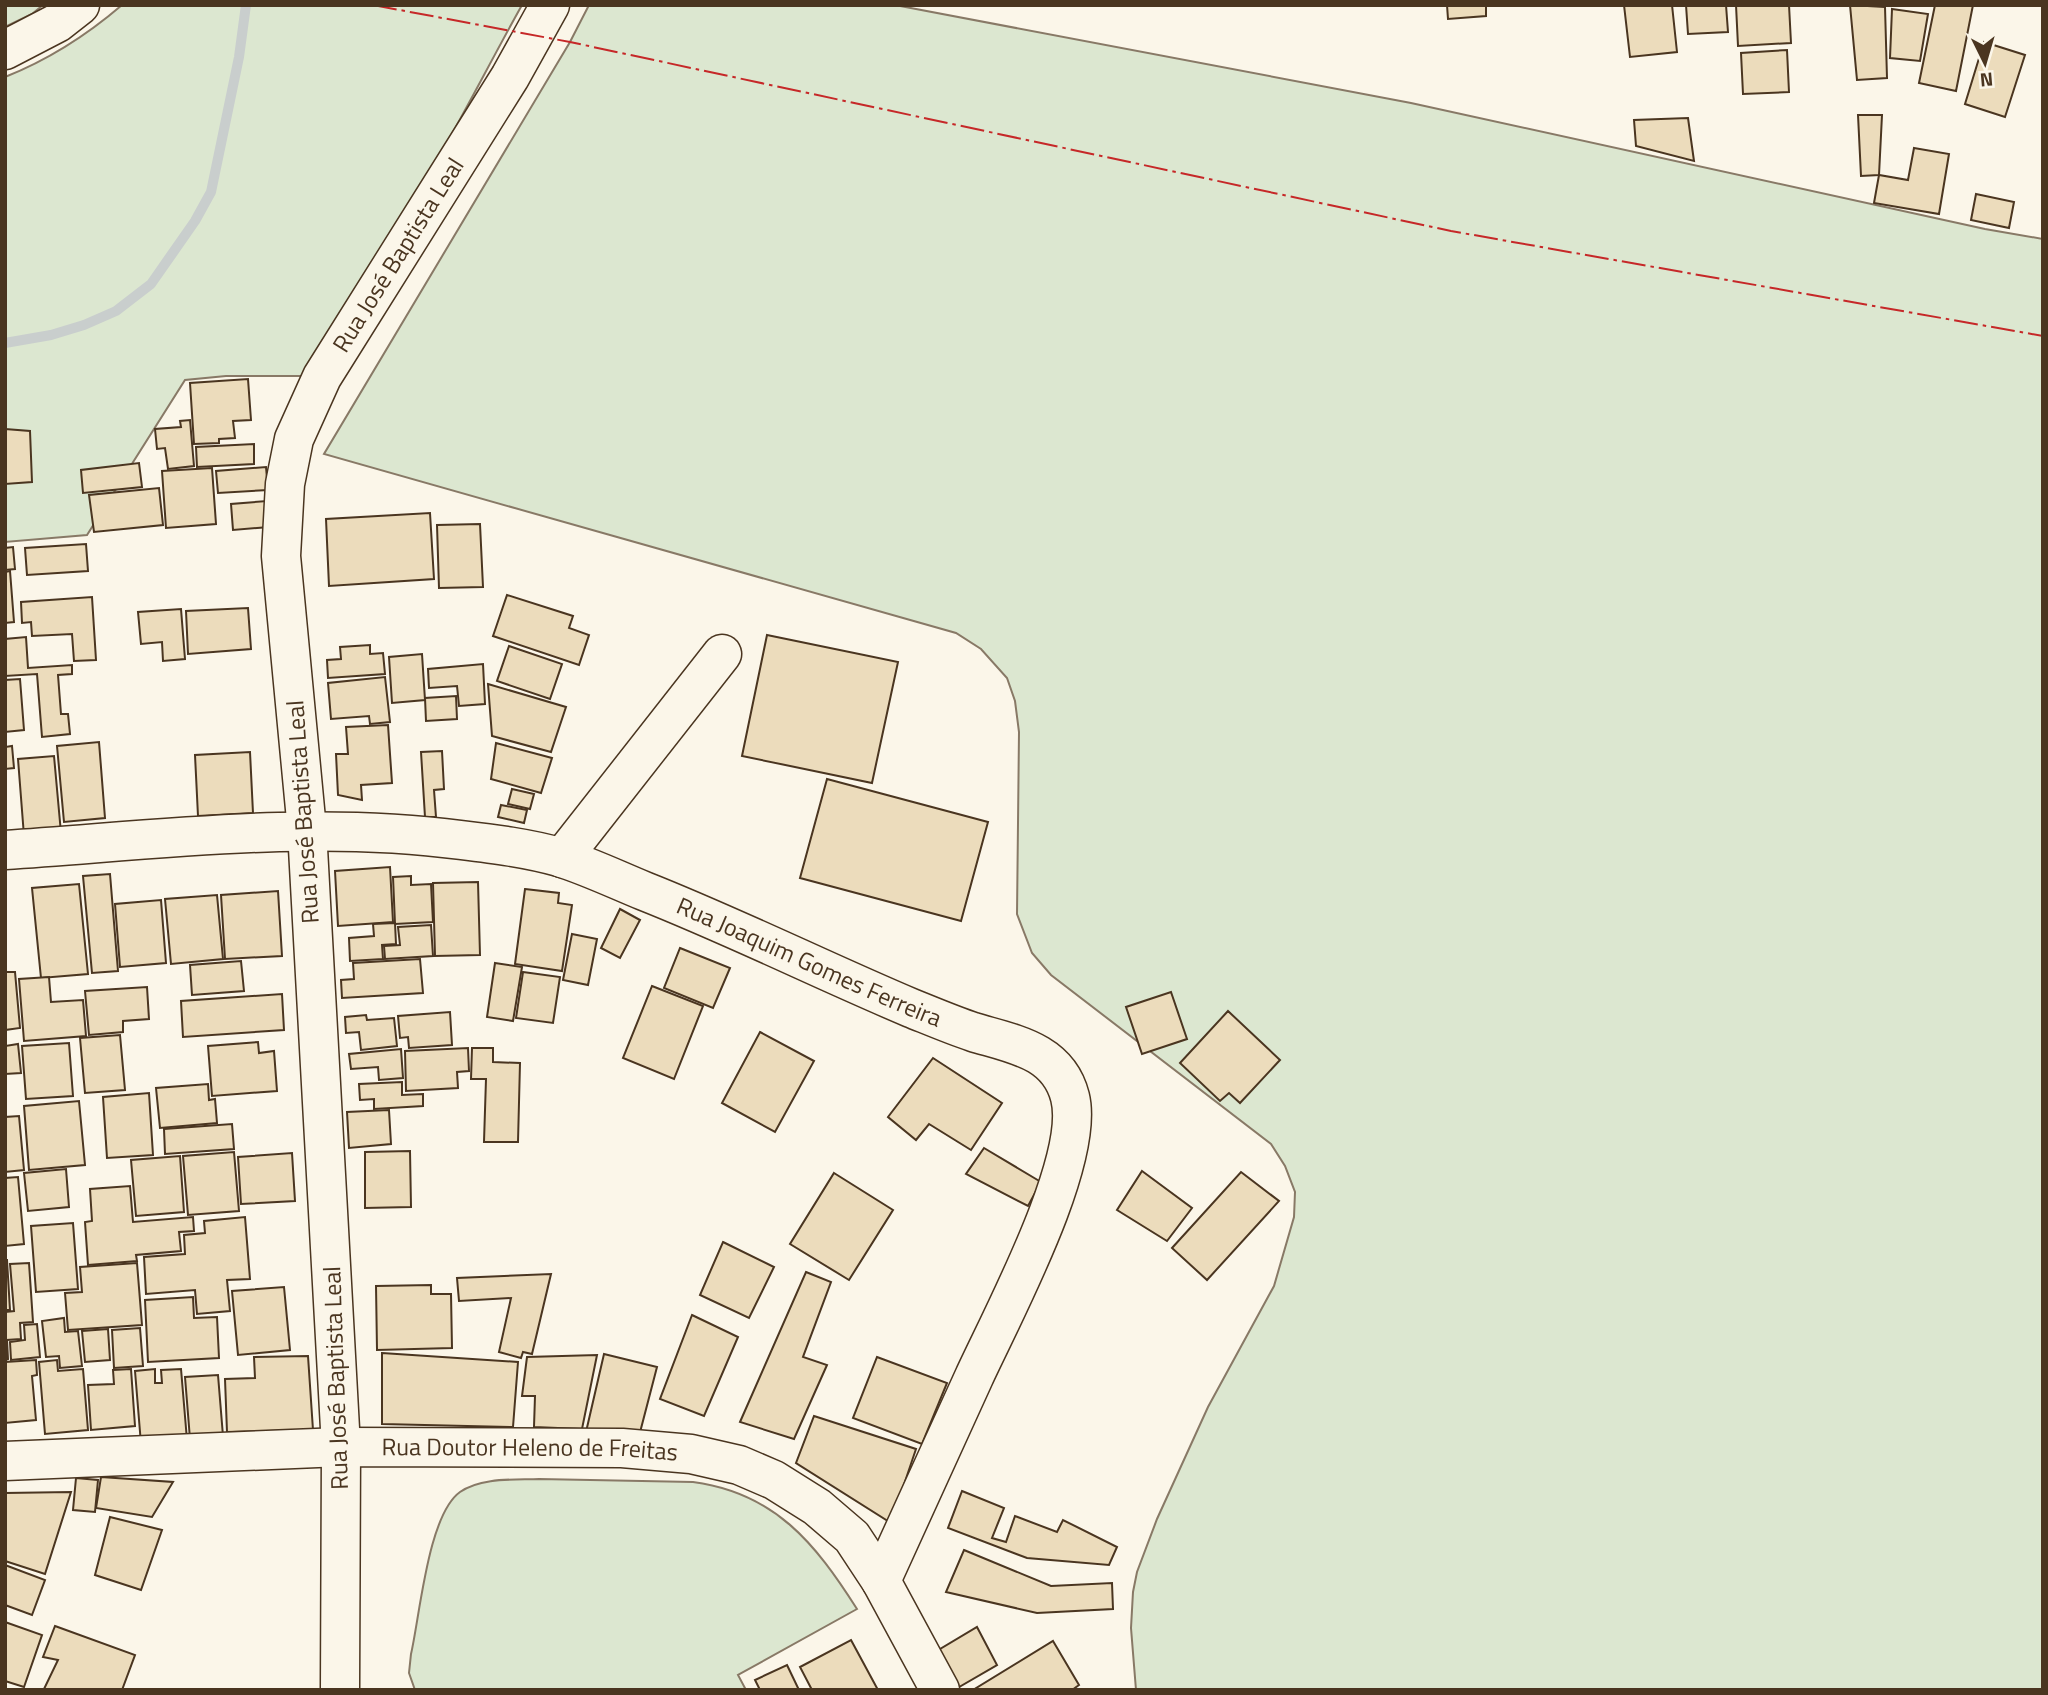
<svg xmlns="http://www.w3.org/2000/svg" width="2048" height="1695" viewBox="0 0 2048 1695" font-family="'Titillium Web',sans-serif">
<rect width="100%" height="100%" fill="#fbf6e9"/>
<g fill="#dce7d0" stroke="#887966" stroke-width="2">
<polygon points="5,5 43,5 32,14 5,27"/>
<path d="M122,5H522C484,73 449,144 408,210C374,267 335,319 302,376H226L185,380L87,535L5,542V77C48,60 87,35 122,5Z"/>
<polygon points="589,5 895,5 1411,103 1985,229 2043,239 2043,1690 1136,1690 1131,1628 1133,1592 1137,1572 1157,1519 1208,1407 1274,1286 1294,1217 1295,1192 1285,1166 1271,1144 1051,975 1032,953 1017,914 1019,732 1015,701 1007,678 981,649 956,633 324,454 570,42"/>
<path d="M539,1479L693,1482C775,1493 815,1543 857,1609L738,1675L746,1690H415L409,1673L411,1654C420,1615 428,1515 460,1492C481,1477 515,1480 539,1479Z"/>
</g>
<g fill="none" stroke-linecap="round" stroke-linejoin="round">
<polyline stroke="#c9cecd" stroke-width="10" points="5,343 51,335 84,325 116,311 151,284 195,221 211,192 239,57 246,5"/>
</g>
<g fill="#ecdcbc" stroke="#4a3520" stroke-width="2">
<polygon points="1447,5 1486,5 1486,16 1448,19"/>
<polygon points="1624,5 1672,5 1677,52 1630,57"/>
<polygon points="1686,5 1726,5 1728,32 1688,34"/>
<polygon points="1736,5 1789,5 1791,43 1738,46"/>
<polygon points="1850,5 1885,7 1887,78 1857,80"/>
<polygon points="1935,5 1973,5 1956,91 1919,83"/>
<polygon points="1892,9 1928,14 1920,61 1890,58"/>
<polygon points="1984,42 2025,55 2005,117 1965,104"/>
<polygon points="1787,50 1789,92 1743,94 1741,53"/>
<polygon points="1858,115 1882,115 1879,175 1861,176"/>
<polygon points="1688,118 1694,161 1636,146 1634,120"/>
<polygon points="1914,148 1949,154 1939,214 1874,203 1879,175 1908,180"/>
<polygon points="1976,194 2014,202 2009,228 1971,220"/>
<polygon points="248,379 251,420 233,421 235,438 219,439 219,443 194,444 190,383"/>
<polygon points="190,420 194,466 168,469 165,448 157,449 155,429 181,427 180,421"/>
<polygon points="5,429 30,431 32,482 5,484"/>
<polygon points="254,444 254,464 197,467 196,447"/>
<polygon points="139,463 142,487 83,493 81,470"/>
<polygon points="266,467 268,490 218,493 216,471"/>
<polygon points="212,468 216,524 166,528 162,471"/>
<polygon points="159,488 163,525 94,532 89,495"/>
<polygon points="267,501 269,527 233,530 231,504"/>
<polygon points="430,513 434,579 329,586 326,519"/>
<polygon points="480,524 483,587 439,588 437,525"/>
<polygon points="86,544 88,571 27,575 25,548"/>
<polygon points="13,547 15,569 5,570 5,548"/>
<polygon points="10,571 14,622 5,623 5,572"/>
<polygon points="507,595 573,616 569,628 589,635 579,665 493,636"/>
<polygon points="92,597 96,660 74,661 72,634 32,636 31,622 22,623 21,602"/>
<polygon points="248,608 251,649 188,654 186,611"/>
<polygon points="181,609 185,659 163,661 162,642 141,644 138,612"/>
<polygon points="767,635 898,662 872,783 742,756"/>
<polygon points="26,637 28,668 72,665 72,674 58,675 61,714 68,714 70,734 42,737 37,674 5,676 5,639"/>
<polygon points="370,645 370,654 383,653 385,674 328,678 327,660 341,659 340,647"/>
<polygon points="509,646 562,664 550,699 497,681"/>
<polygon points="422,654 425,700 392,703 389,657"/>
<polygon points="483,664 485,704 459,706 457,686 429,688 428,669"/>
<polygon points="385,677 390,722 370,724 369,716 331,719 328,683"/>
<polygon points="20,679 24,730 5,732 5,680"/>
<polygon points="488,684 566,707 551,752 492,736"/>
<polygon points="456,696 457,719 426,721 425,698"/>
<polygon points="388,725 392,783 361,785 362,800 338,795 336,754 348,754 346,727"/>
<polygon points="99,742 105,818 64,822 57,746"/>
<polygon points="496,743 552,758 541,793 491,779"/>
<polygon points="12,746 14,768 5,769 5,747"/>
<polygon points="442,751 444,789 434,790 436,817 425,817 421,752"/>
<polygon points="250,752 253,813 198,816 195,755"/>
<polygon points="54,756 61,833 24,836 18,759"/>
<polygon points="827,779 988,822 961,921 800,878"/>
<polygon points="512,789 534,794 530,809 508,804"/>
<polygon points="501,805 527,810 524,823 498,817"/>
<polygon points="390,867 393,922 338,926 335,871"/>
<polygon points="110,874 118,971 92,973 83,876"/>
<polygon points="411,876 411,885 431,884 433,922 395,924 393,877"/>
<polygon points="478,882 480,955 435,956 433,883"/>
<polygon points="79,884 88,974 41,978 32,888"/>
<polygon points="525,889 559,893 558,903 572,905 562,971 515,964"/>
<polygon points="278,891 282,956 225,959 221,895"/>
<polygon points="217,895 223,959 171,964 165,899"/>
<polygon points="161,900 166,963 120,967 115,904"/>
<polygon points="620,909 640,920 620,958 601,948"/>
<polygon points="395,923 396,944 382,945 383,959 350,961 349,938 374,936 373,924"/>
<polygon points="431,925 433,956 385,959 384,946 400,945 398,927"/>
<polygon points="572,934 597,939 588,985 563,980"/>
<polygon points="680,948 730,968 713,1008 664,988"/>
<polygon points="420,959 423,993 342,998 341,980 354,979 353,963"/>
<polygon points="241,961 244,991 192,995 190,965"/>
<polygon points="495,963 522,967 513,1021 487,1017"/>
<polygon points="5,972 15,972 20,1028 5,1030"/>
<polygon points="523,972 560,977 553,1023 516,1018"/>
<polygon points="49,977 51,1002 83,1000 86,1036 24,1041 19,979"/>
<polygon points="652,986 703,1006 674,1079 623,1058"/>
<polygon points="147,987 149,1019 123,1021 123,1032 89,1035 85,991"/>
<polygon points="1171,992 1187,1039 1142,1054 1126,1007"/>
<polygon points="282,994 284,1030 183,1037 181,1001"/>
<polygon points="1228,1011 1280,1060 1240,1103 1229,1093 1220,1101 1180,1063"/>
<polygon points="450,1012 452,1045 409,1048 408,1037 400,1038 398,1016"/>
<polygon points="366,1015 367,1020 394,1018 397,1046 361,1050 359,1032 346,1033 345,1017"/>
<polygon points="760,1032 814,1061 775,1132 722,1103"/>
<polygon points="120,1035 125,1090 85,1093 80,1038"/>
<polygon points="258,1042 259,1053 274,1051 277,1091 212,1096 208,1046"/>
<polygon points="69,1043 73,1096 26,1099 22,1046"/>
<polygon points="18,1044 21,1073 5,1074 5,1046"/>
<polygon points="468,1048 469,1071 457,1072 458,1088 406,1091 405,1051"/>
<polygon points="472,1048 493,1048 493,1062 520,1063 518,1142 484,1142 486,1079 471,1079"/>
<polygon points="401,1049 403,1078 379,1080 378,1067 351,1069 349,1054"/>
<polygon points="933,1058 1002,1103 971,1150 929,1124 916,1140 888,1117"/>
<polygon points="402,1082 402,1095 423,1094 423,1106 374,1109 374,1099 360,1100 359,1084"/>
<polygon points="208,1084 209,1100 215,1099 217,1123 160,1128 156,1088"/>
<polygon points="149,1093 153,1155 107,1158 103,1097"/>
<polygon points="79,1101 85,1165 29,1170 24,1106"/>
<polygon points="389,1110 391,1144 349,1148 347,1112"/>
<polygon points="19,1116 24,1170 5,1172 5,1117"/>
<polygon points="232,1124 234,1149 165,1154 164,1129"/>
<polygon points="984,1148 1041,1182 1028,1206 966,1174"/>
<polygon points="410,1151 411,1207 365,1208 365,1152"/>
<polygon points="234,1152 239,1211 188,1215 183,1156"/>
<polygon points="292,1153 295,1201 241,1204 238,1157"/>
<polygon points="180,1156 184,1212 136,1216 131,1160"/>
<polygon points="66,1169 69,1207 28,1211 24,1173"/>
<polygon points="1142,1171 1192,1208 1167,1241 1117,1210"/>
<polygon points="1241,1172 1279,1201 1207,1280 1172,1248"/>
<polygon points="834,1173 893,1210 849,1280 790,1244"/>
<polygon points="18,1177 24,1244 5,1246 5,1178"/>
<polygon points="130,1186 133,1222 193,1217 194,1231 179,1232 181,1251 136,1255 137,1261 88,1265 85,1222 92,1221 90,1189"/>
<polygon points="245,1217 250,1279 227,1280 230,1311 197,1314 195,1290 146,1294 144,1257 185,1254 184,1235 205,1233 204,1221"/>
<polygon points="73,1223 78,1289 36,1292 31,1226"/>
<polygon points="723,1242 774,1267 749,1318 700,1295"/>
<polygon points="5,1260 7,1260 10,1310 5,1310"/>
<polygon points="29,1263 33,1322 20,1323 21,1339 7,1340 8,1359 5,1360 5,1312 14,1311 10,1264"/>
<polygon points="137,1263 142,1325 68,1330 65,1293 82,1292 80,1267"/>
<polygon points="806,1272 831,1282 803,1357 827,1365 794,1439 740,1422"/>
<polygon points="551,1274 532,1354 523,1352 521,1358 499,1352 511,1298 459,1301 457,1278"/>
<polygon points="431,1285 431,1294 451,1294 452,1348 377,1350 376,1286"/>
<polygon points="284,1287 290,1350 238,1355 232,1291"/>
<polygon points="193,1297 194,1318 217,1317 219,1358 148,1362 145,1300"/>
<polygon points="692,1315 738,1337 704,1416 660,1399"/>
<polygon points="64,1318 65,1332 78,1331 82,1366 60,1368 59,1356 46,1357 42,1321"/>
<polygon points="37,1324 40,1357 11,1360 10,1342 25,1340 24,1325"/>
<polygon points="140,1328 143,1366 114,1368 112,1330"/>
<polygon points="108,1329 110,1360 85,1362 82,1331"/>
<polygon points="382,1353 518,1362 513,1427 382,1424"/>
<polygon points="604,1354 657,1367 638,1440 586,1432"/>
<polygon points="597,1355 582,1429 534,1427 535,1396 522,1396 527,1357"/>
<polygon points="308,1356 313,1430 227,1432 225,1379 255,1378 254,1357"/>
<polygon points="877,1357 947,1383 922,1444 853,1418"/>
<polygon points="36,1360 37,1375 32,1376 36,1420 5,1423 5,1362"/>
<polygon points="57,1360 58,1371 83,1369 88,1430 45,1434 39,1362"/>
<polygon points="131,1369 135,1426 91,1430 88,1385 114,1384 113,1370"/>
<polygon points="155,1369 155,1383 162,1383 161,1370 181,1369 187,1440 141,1444 135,1371"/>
<polygon points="218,1375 223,1436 190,1439 185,1377"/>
<polygon points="814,1416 916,1449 891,1523 796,1463"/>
<polygon points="101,1477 173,1482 152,1517 96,1508"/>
<polygon points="76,1478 98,1480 95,1512 73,1510"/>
<polygon points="962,1491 1004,1508 992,1538 1006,1542 1015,1516 1057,1532 1063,1520 1117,1547 1109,1565 1027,1558 948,1528"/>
<polygon points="71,1492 45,1574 5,1561 5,1493"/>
<polygon points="110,1517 162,1530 141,1590 95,1575"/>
<polygon points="964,1550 1051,1586 1112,1583 1113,1609 1037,1613 946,1592"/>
<polygon points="5,1565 45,1580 32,1615 5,1605"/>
<polygon points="5,1622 42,1635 24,1687 5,1681"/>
<polygon points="55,1626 135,1655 122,1690 44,1689 58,1660 43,1657"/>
<polygon points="977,1627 997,1665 954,1690 930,1655"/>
<polygon points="851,1640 878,1690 812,1690 800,1667"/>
<polygon points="1053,1641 1079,1685 1072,1690 973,1690"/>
<polygon points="787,1665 799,1690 760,1690 755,1680"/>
</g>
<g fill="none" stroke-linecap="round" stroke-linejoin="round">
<defs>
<g id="minor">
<polyline points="5,50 57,23 80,5"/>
<path id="s1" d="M5,850C157,840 310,820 461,840C494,844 527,848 559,857C588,866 617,880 644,891C735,927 821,970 911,1008C931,1016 952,1025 973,1032C1013,1044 1058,1050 1070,1097C1086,1160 1002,1316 974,1377C943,1445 912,1513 881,1581"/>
<polyline points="562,858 722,654"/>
<path id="s2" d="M5,1461L341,1447L622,1448L691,1454L739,1465L774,1480L817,1507L852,1537L881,1581L940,1690"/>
<path id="s3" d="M340,1690L341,1447L307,830L281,556L285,484L294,439L322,377L510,77L550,5"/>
</g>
</defs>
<use href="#minor" stroke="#4a3520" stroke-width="41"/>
<use href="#minor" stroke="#fbf6e9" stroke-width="38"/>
<polyline stroke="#c62828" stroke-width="2" stroke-dasharray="24 5 3.5 5" stroke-linecap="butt" points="373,5 570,42 1451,231 2043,336"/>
</g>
<g text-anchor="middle" stroke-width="5" stroke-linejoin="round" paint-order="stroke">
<g font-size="24" fill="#4a3520" stroke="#fbf6e9">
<text dy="8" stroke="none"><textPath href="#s3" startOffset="1466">Rua José Baptista Leal</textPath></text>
<text transform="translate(303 812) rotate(-94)" y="8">Rua José Baptista Leal</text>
<text dy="8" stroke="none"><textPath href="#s1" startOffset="828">Rua Joaquim Gomes Ferreira</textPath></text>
<text transform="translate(336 1378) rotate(-92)" y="8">Rua José Baptista Leal</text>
<text dy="8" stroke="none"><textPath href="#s2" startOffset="525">Rua Doutor Heleno de Freitas</textPath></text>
</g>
</g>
<rect width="2048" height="1695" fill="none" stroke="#4a3520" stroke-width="14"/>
<g transform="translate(1985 63) rotate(175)" stroke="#fbf6e9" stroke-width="5" paint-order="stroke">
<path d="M0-5L12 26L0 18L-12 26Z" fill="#4a3520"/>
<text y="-10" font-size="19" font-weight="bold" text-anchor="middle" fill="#4a3520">N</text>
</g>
</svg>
